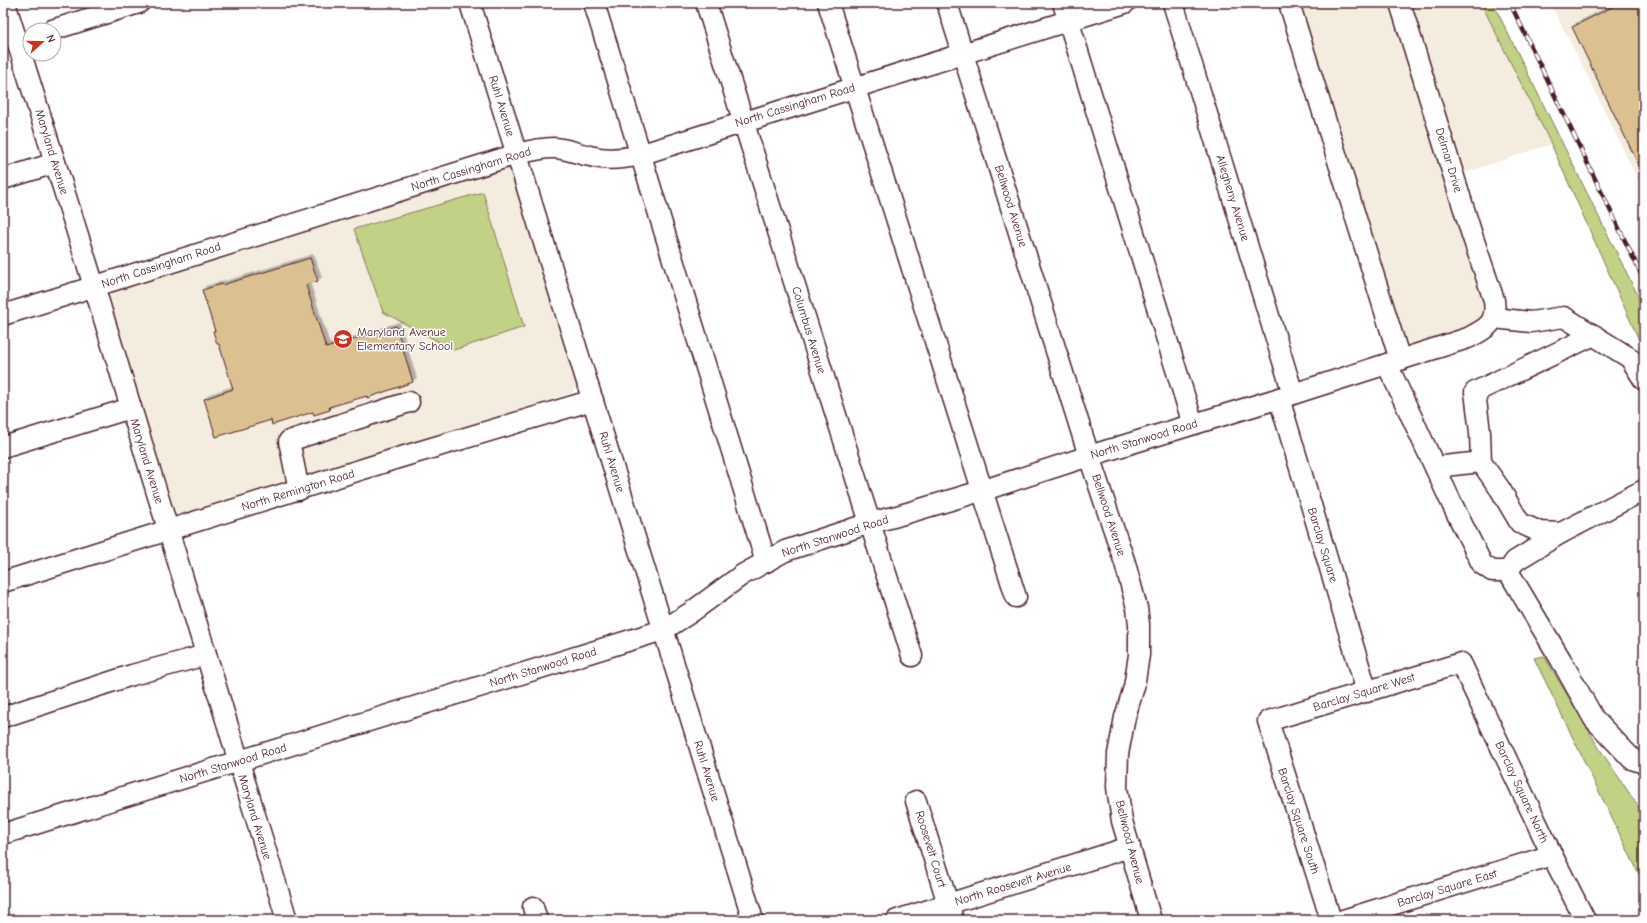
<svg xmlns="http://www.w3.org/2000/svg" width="1647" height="923" viewBox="0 0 1647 923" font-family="'Comic Neue',sans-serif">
<defs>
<filter id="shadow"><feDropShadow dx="3.5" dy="-3.5" stdDeviation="0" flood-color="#0004"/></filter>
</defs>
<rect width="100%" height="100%" fill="#fff"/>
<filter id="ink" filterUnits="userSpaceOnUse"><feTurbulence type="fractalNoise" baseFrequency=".025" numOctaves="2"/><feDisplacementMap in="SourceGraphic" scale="8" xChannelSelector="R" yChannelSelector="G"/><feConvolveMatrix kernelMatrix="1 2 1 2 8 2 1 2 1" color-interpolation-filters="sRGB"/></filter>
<g filter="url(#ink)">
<g fill="#f4ecde">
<polygon points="1286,3 1481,3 1551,144 1455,176 1502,328 1398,363"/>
<polygon points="1550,3 1644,3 1644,192 1580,61"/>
<polygon points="502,166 512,171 578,382 572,393 180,516 175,510 107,296 115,288"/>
</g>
<g fill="#c1d186" stroke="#867858">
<polygon points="1481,3 1493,3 1644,308 1644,348 1639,340 1551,144"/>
<polygon points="483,192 524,327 454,350 383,312 354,229"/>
<polygon points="1544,656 1599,748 1644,815 1644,884 1534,658"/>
</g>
<g fill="#dbc191" stroke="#4a1f2b" filter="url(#shadow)">
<polygon points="1620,3 1644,3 1644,176 1572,27"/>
<polygon points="310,258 318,281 306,285 326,348 396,326 413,382 367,398 367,396 329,407 330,410 314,415 313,412 272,425 271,420 216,437 204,399 233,389 219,344 217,344 213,331 215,331 202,290 222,284 222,285"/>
</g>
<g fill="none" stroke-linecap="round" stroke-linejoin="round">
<defs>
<g id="minor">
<polyline points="5,3 94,286 287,920"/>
<polyline points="470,3 753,920"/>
<path d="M594,3C652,189 707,376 766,562"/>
<polyline points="706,3 912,656"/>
<polyline points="828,3 1016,597"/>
<polyline points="947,3 1089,456 1125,563 1137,608 1139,624 1139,655 1134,687 1125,717 1118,754 1117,787 1122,821 1151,920"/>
<polyline points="1063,3 1193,424"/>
<polyline points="1173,3 1293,394"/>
<polyline points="1289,3 1400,360"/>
<polyline points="52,30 139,3"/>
<polyline points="3,179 55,163"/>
<path d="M3,315L517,154C529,151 541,148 553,148C566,148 578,154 590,156C604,160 621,159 636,156L1125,3"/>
<polyline points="1494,318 1531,322 1564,317 1630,358 1644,380"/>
<polyline points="1387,364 1452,504 1482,564 1492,571 1508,571 1561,660 1594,719 1632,759 1644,763"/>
<polyline points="1279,398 1367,692"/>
<polyline points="3,447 131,408"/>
<polyline points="1481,462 1480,432 1475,392 1594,335"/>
<polyline points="1435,467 1481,462 1500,489 1520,523 1540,532 1561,533 1644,490"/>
<polyline points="299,490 289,441 409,402"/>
<polyline points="1508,571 1515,561 1561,533"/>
<polyline points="3,582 398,458 593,400"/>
<polyline points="3,717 132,675 206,655"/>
<polyline points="916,801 953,920"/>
<path d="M3,834L663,630L690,613L742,575L785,551L870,523L897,516L981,491L1089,456L1293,394L1468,338C1488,328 1497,323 1494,300L1472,235L1400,3"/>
<polyline points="533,907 537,920"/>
<polyline points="897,920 1130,847"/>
<polyline points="1331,920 1268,721 1461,663 1552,855 1585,920"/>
<polyline points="1343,920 1552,855"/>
</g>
</defs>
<use href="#minor" stroke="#4a1f2b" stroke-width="23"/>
<use href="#minor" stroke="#fff" stroke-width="20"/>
<defs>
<polyline id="rail" points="1510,3 1644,280"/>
</defs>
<use href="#rail" stroke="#4a1f2b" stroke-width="4.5"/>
<use href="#rail" stroke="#fff" stroke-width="3" stroke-dasharray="9" stroke-linecap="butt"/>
</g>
</g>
<defs>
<symbol id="school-disc" viewBox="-11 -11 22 22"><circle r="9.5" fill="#c8321e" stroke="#fff"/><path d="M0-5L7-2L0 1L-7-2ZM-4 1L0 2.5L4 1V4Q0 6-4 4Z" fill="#fff"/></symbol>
</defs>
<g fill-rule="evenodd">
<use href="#school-disc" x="332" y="328" width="22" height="22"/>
</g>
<g text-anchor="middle" stroke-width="3" stroke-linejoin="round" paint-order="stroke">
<g font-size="12" fill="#4a1f2b" stroke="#fff">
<text transform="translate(795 105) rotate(-17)" y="4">North Cassingham Road</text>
<text transform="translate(502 106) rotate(73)" y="4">Ruhl Avenue</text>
<text transform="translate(52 152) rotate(73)" y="4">Maryland Avenue</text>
<text transform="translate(1449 160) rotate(73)" y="4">Delmar Drive</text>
<text transform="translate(471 169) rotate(-17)" y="4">North Cassingham Road</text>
<text transform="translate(1233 198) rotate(73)" y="4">Allegheny Avenue</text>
<text transform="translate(1011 206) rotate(73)" y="4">Bellwood Avenue</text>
<text transform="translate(161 265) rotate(-18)" y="4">North Cassingham Road</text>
<text transform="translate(809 330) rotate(73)" y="4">Columbus Avenue</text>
<text transform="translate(1144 439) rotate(-17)" y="4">North Stanwood Road</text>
<text transform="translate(147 461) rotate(73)" y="4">Maryland Avenue</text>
<text transform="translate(612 462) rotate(73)" y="4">Ruhl Avenue</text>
<text transform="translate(298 490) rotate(-17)" y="4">North Remington Road</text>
<text transform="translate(1109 515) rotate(72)" y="4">Bellwood Avenue</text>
<text transform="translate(835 536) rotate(-18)" y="4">North Stanwood Road</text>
<text transform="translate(1323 545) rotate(73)" y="4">Barclay Square</text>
<text transform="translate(543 667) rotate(-17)" y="4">North Stanwood Road</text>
<text transform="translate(1364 692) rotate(-17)" y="4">Barclay Square West</text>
<text transform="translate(233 763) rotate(-17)" y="4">North Stanwood Road</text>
<text transform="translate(707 771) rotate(73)" y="4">Ruhl Avenue</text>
<text transform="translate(1522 792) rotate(65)" y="4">Barclay Square North</text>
<text transform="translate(255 817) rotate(73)" y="4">Maryland Avenue</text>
<text transform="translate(1299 821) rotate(72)" y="4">Barclay Square South</text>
<text transform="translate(1130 842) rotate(76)" y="4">Bellwood Avenue</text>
<text transform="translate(931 849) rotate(73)" y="4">Roosevelt Court</text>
<text transform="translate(1013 884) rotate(-17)" y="4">North Roosevelt Avenue</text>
<text transform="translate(1447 888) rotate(-17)" y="4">Barclay Square East</text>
</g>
<g font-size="12" fill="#4a1f2b" stroke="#fff" text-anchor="start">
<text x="357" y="336">Maryland Avenue<tspan x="357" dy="14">Elementary School</tspan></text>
</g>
</g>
<rect width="1647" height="923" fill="none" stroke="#fff" stroke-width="16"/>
<rect x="8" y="8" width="1631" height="907" fill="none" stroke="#4a1f2b" stroke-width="1.5" filter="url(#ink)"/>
<g transform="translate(42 42) rotate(69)"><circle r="19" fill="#ffffff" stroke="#b7a5aa"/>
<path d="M0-3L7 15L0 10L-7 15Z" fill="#c8321e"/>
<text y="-6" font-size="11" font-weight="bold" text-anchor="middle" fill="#4a1f2b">N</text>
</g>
</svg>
